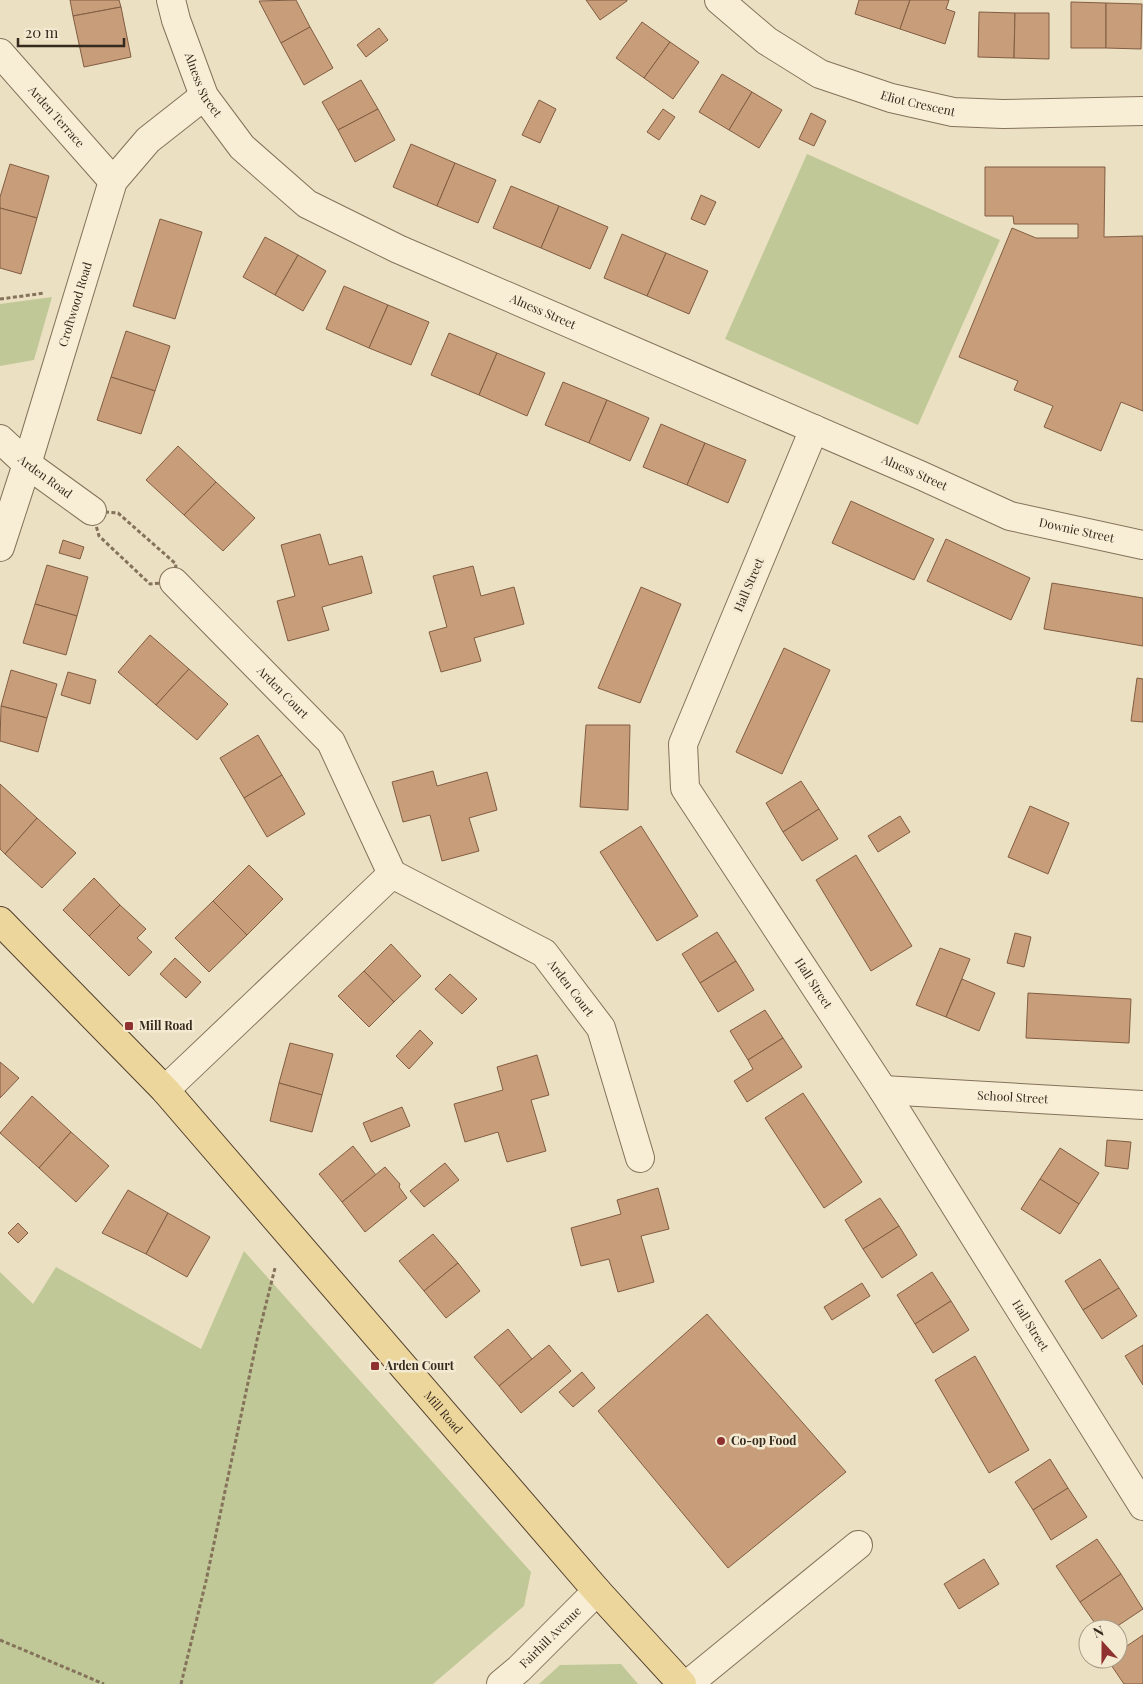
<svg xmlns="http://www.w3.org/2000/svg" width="1143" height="1684" viewBox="0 0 1143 1684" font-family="'Playfair Display',serif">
<rect width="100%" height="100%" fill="#ebe0c2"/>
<g fill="#c1c897">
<polygon points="807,154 1000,240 918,425 725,339"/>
<polygon points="52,297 34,360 0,366 0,304"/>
<polygon points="244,1251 531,1572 524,1606 433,1684 0,1684 0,1272 33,1304 56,1267 201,1349"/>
<polygon points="621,1664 638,1684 539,1684 560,1665"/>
</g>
<g fill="#c79d7a" stroke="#825d42">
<polygon points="70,0 119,0 121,7 73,16"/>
<polygon points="296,0 310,27 281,43 259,1"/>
<polygon points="586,0 627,0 627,1 600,20"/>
<polygon points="859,0 910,0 900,29 855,14"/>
<polygon points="910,0 949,0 946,9 955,12 945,44 900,29"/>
<polygon points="1071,2 1106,3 1106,48 1071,48"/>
<polygon points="1106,3 1142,4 1141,49 1106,48"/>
<polygon points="121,7 131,57 84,67 73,16"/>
<polygon points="979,12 1015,13 1014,58 978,57"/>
<polygon points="1015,13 1049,13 1049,59 1014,58"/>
<polygon points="642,22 670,42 644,78 616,58"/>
<polygon points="310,27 333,68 304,85 281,43"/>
<polygon points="379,28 388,40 366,57 357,45"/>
<polygon points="670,42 699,62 673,99 644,78"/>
<polygon points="722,74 752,92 729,130 699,112"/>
<polygon points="361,80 378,109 338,130 322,102"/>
<polygon points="752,92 782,110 759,148 729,130"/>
<polygon points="539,100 556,109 540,143 522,135"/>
<polygon points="378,109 395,140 355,162 338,130"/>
<polygon points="663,109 675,117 659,140 647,132"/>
<polygon points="811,113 826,121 814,146 799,139"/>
<polygon points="411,144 455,163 437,206 393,187"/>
<polygon points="455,163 496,180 478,223 437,206"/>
<polygon points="10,164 49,176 37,218 0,208 0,197"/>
<polygon points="985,167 1105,167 1104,237 1143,236 1143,411 1121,402 1101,451 1044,427 1053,406 1014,390 1018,381 959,357 1012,228 1036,238 1078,238 1078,224 1014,224 1013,216 985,216"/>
<polygon points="511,186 559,206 541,248 493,228"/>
<polygon points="701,195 716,202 705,225 691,219"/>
<polygon points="559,206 608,227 590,269 541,248"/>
<polygon points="0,208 37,218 21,274 0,268"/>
<polygon points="160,219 202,232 175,319 133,306"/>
<polygon points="622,234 666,253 647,296 604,278"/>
<polygon points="265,237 298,255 275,295 243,277"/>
<polygon points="666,253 708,271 689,314 647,296"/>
<polygon points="298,255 326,271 303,311 275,295"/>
<polygon points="344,286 388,305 369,348 326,329"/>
<polygon points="388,305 429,322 411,365 369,348"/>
<polygon points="126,331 170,346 155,391 111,377"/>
<polygon points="449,333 497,353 479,395 431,375"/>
<polygon points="497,353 545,373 527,416 479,395"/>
<polygon points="111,377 155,391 141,434 97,420"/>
<polygon points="563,382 607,400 589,443 545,425"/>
<polygon points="607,400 649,418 630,461 589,443"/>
<polygon points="661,424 705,443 687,485 643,467"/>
<polygon points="705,443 746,460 728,503 687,485"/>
<polygon points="178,446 216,482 184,515 146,480"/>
<polygon points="216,482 255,518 223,551 184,515"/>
<polygon points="851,501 934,539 914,580 832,543"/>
<polygon points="320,534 329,565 362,556 372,593 322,607 329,630 288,641 277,601 295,596 281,545"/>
<polygon points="946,539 1030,578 1011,620 927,581"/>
<polygon points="63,540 84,547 80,559 59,553"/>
<polygon points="47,565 88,577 77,616 35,604"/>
<polygon points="473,566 481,596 514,587 524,624 474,638 481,661 441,672 429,632 447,627 433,576"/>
<polygon points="1052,583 1143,598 1143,646 1044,629"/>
<polygon points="641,587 681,604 640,703 598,688"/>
<polygon points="35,604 77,616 66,655 23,643"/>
<polygon points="150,635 189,669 156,705 118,672"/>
<polygon points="784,648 830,670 782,774 736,752"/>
<polygon points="189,669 228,704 197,740 156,705"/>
<polygon points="11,670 57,684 47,718 1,706"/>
<polygon points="68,672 96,680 90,704 61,695"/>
<polygon points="1137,678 1143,679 1143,722 1131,721"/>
<polygon points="1,706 47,718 38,752 0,741"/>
<polygon points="586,725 630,725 628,810 580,807"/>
<polygon points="258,735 282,775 244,798 220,758"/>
<polygon points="433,771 437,786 487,772 497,810 469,818 479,851 442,861 430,815 403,822 392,782"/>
<polygon points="282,775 305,814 267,837 244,798"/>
<polygon points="801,781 819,809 783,832 766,803"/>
<polygon points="0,784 37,818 5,854 0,849"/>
<polygon points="1030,806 1069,823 1048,874 1008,857"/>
<polygon points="819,809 838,839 802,861 783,832"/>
<polygon points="900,816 910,832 878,852 868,836"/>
<polygon points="37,818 76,853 42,888 5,854"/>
<polygon points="641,826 698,916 657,941 600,852"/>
<polygon points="856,855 912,946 871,971 816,880"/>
<polygon points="249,865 283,899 247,935 213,901"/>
<polygon points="94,878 120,905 89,936 63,910"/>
<polygon points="213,901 247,935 209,972 175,938"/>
<polygon points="120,905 146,929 137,938 152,952 129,976 89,936"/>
<polygon points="717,932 736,961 700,983 682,954"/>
<polygon points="1015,933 1031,937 1024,967 1007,963"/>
<polygon points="391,944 421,976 394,1002 364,971"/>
<polygon points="940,948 970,959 946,1017 916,1005"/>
<polygon points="175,958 201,982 186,998 160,974"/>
<polygon points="736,961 754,990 718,1012 700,983"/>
<polygon points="364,971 394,1002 369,1027 338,996"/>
<polygon points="450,974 477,999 462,1014 435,989"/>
<polygon points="962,979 995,993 979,1031 946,1017"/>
<polygon points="1028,993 1131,999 1129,1043 1026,1038"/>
<polygon points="765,1010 783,1038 748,1060 730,1031"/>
<polygon points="420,1030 433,1043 409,1069 396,1056"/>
<polygon points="783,1038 802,1067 747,1102 734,1081 753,1069 748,1060"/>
<polygon points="290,1043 333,1054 322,1095 279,1083"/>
<polygon points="537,1055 549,1095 531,1100 546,1151 507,1162 498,1132 465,1142 454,1104 503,1090 497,1067"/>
<polygon points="0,1062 19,1078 0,1098"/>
<polygon points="279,1083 322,1095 312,1132 270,1121"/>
<polygon points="803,1093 862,1182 824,1208 765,1118"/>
<polygon points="32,1096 71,1132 39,1168 0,1133"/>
<polygon points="402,1107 410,1126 371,1142 363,1123"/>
<polygon points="71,1132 109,1166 76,1202 39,1168"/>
<polygon points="1107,1140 1131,1142 1128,1169 1105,1166"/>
<polygon points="353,1146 376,1175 342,1202 319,1174"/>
<polygon points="1060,1148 1099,1173 1079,1204 1040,1179"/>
<polygon points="445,1163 459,1180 424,1207 410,1191"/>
<polygon points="385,1167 400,1184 399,1187 407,1198 365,1232 342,1202"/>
<polygon points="1040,1179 1079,1204 1060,1234 1021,1209"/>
<polygon points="658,1188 669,1229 641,1236 654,1282 618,1292 609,1259 581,1266 571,1228 621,1214 617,1200"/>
<polygon points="128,1190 168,1213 146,1254 102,1233"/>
<polygon points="880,1198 899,1226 863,1249 845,1220"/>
<polygon points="168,1213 210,1237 187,1277 146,1254"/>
<polygon points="18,1223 28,1233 18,1243 8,1233"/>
<polygon points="899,1226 917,1255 882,1278 863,1249"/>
<polygon points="433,1234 458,1263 424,1291 399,1261"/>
<polygon points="1100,1259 1119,1288 1083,1310 1065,1281"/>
<polygon points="458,1263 480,1291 446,1318 424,1291"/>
<polygon points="932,1272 951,1301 915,1324 897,1295"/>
<polygon points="862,1283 870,1296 832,1320 824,1307"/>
<polygon points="1119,1288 1137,1316 1102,1339 1083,1310"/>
<polygon points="951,1301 969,1330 933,1353 915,1324"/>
<polygon points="707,1314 846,1472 728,1568 598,1411"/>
<polygon points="508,1329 532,1359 499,1386 474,1357"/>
<polygon points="549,1345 571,1371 521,1413 499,1386"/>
<polygon points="1143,1345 1143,1385 1125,1356"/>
<polygon points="975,1356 1029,1450 989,1473 935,1380"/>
<polygon points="582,1372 595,1388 573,1407 559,1392"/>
<polygon points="1050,1459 1068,1488 1033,1510 1015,1482"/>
<polygon points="1068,1488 1087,1517 1051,1540 1033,1510"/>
<polygon points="1097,1539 1121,1574 1080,1602 1056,1566"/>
<polygon points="984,1559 999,1584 959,1609 944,1584"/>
<polygon points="1121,1574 1143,1609 1113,1629 1099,1629 1080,1602"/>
<polygon points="1143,1635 1143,1684 1124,1684 1107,1659 1118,1659 1118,1652"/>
</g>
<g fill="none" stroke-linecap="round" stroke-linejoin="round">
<defs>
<g id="minor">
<path id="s1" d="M171,0L176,20L204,96L242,147L307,204L398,249L920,475L1010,516L1143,545"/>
<path id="s2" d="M719,0L767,41L820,74L891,98L953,112L1003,114L1143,111"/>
<path id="s3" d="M0,53L113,181"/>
<path id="s4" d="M814,429L683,744L685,788L883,1090L1143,1506"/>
<path id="s5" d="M0,439L27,464L92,511"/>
<path id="s6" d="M0,547L27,464L113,181L148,140L204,96"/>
<path id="s7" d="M174,582L331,742L392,874L544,953L601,1028L640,1158"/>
<polyline points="165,1090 392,874"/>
<path id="s8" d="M883,1090L1143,1105"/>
<path id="s9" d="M501,1684L519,1669L597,1591"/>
<polyline points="688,1684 858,1545"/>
</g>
<g id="major">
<path id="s10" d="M0,921L165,1090L597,1591L682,1684"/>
</g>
</defs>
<use href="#minor" stroke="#84725a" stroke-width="30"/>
<use href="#major" stroke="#52402e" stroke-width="30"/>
<g stroke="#84725a" stroke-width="3" stroke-dasharray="4 2.5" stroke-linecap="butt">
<polyline points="0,299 45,293"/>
<polygon points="92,511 118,513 176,564 174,582 150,584 99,536"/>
<polyline points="0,1640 104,1684"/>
<polyline points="181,1684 206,1581 257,1340 275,1268"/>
</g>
<use href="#minor" stroke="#f7eed5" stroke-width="28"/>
<use href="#major" stroke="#edd69c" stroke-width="28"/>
</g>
<g fill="#8f312e" stroke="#f3ead1" stroke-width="2">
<rect x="124" y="1021" width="10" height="10" rx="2.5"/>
<rect x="370" y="1361" width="10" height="10" rx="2.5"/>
<circle cx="721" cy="1441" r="5"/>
</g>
<g text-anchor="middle" stroke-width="5" stroke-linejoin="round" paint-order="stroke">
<g font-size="12" fill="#352a1e" stroke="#f3ead1">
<text dy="4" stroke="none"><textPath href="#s1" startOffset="91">Alness Street</textPath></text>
<text dy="4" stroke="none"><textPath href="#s2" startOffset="228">Eliot Crescent</textPath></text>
<text dy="4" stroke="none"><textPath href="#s3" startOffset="85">Arden Terrace</textPath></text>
<text dy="4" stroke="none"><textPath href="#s6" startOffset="254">Croftwood Road</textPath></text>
<text dy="4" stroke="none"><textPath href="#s1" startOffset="511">Alness Street</textPath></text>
<text dy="4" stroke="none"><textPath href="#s1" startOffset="916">Alness Street</textPath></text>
<text dy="4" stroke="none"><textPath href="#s5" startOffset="59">Arden Road</textPath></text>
<text dy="4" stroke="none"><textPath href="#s1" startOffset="1089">Downie Street</textPath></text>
<text transform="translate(749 585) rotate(-67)" y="4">Hall Street</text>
<text dy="4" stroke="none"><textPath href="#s7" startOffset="155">Arden Court</textPath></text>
<text dy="4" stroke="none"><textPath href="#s4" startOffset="619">Hall Street</textPath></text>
<text dy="4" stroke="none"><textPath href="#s7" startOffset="585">Arden Court</textPath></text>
<text dy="4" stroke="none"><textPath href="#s8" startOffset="130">School Street</textPath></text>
<text dy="4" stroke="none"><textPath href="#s4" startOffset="1024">Hall Street</textPath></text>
<text dy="4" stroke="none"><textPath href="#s10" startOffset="662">Mill Road</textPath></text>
<text dy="4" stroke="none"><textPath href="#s9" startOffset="68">Fairhill Avenue</textPath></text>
</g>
<g font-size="12" font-weight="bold" fill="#352a1e" stroke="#f3ead1" text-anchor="start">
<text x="139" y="1030">Mill Road</text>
<text x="385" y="1370">Arden Court</text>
<text x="731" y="1445">Co-op Food</text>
</g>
</g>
<g transform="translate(1103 1644) rotate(339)"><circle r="24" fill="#f3ead1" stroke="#a79d89"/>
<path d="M0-4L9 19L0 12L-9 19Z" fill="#8f312e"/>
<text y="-8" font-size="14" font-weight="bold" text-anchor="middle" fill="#352a1e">N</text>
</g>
<path d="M18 38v8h106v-8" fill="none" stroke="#352a1e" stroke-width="2.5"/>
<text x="25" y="38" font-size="15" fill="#352a1e" stroke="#f3ead1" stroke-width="4" paint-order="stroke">20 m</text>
</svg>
